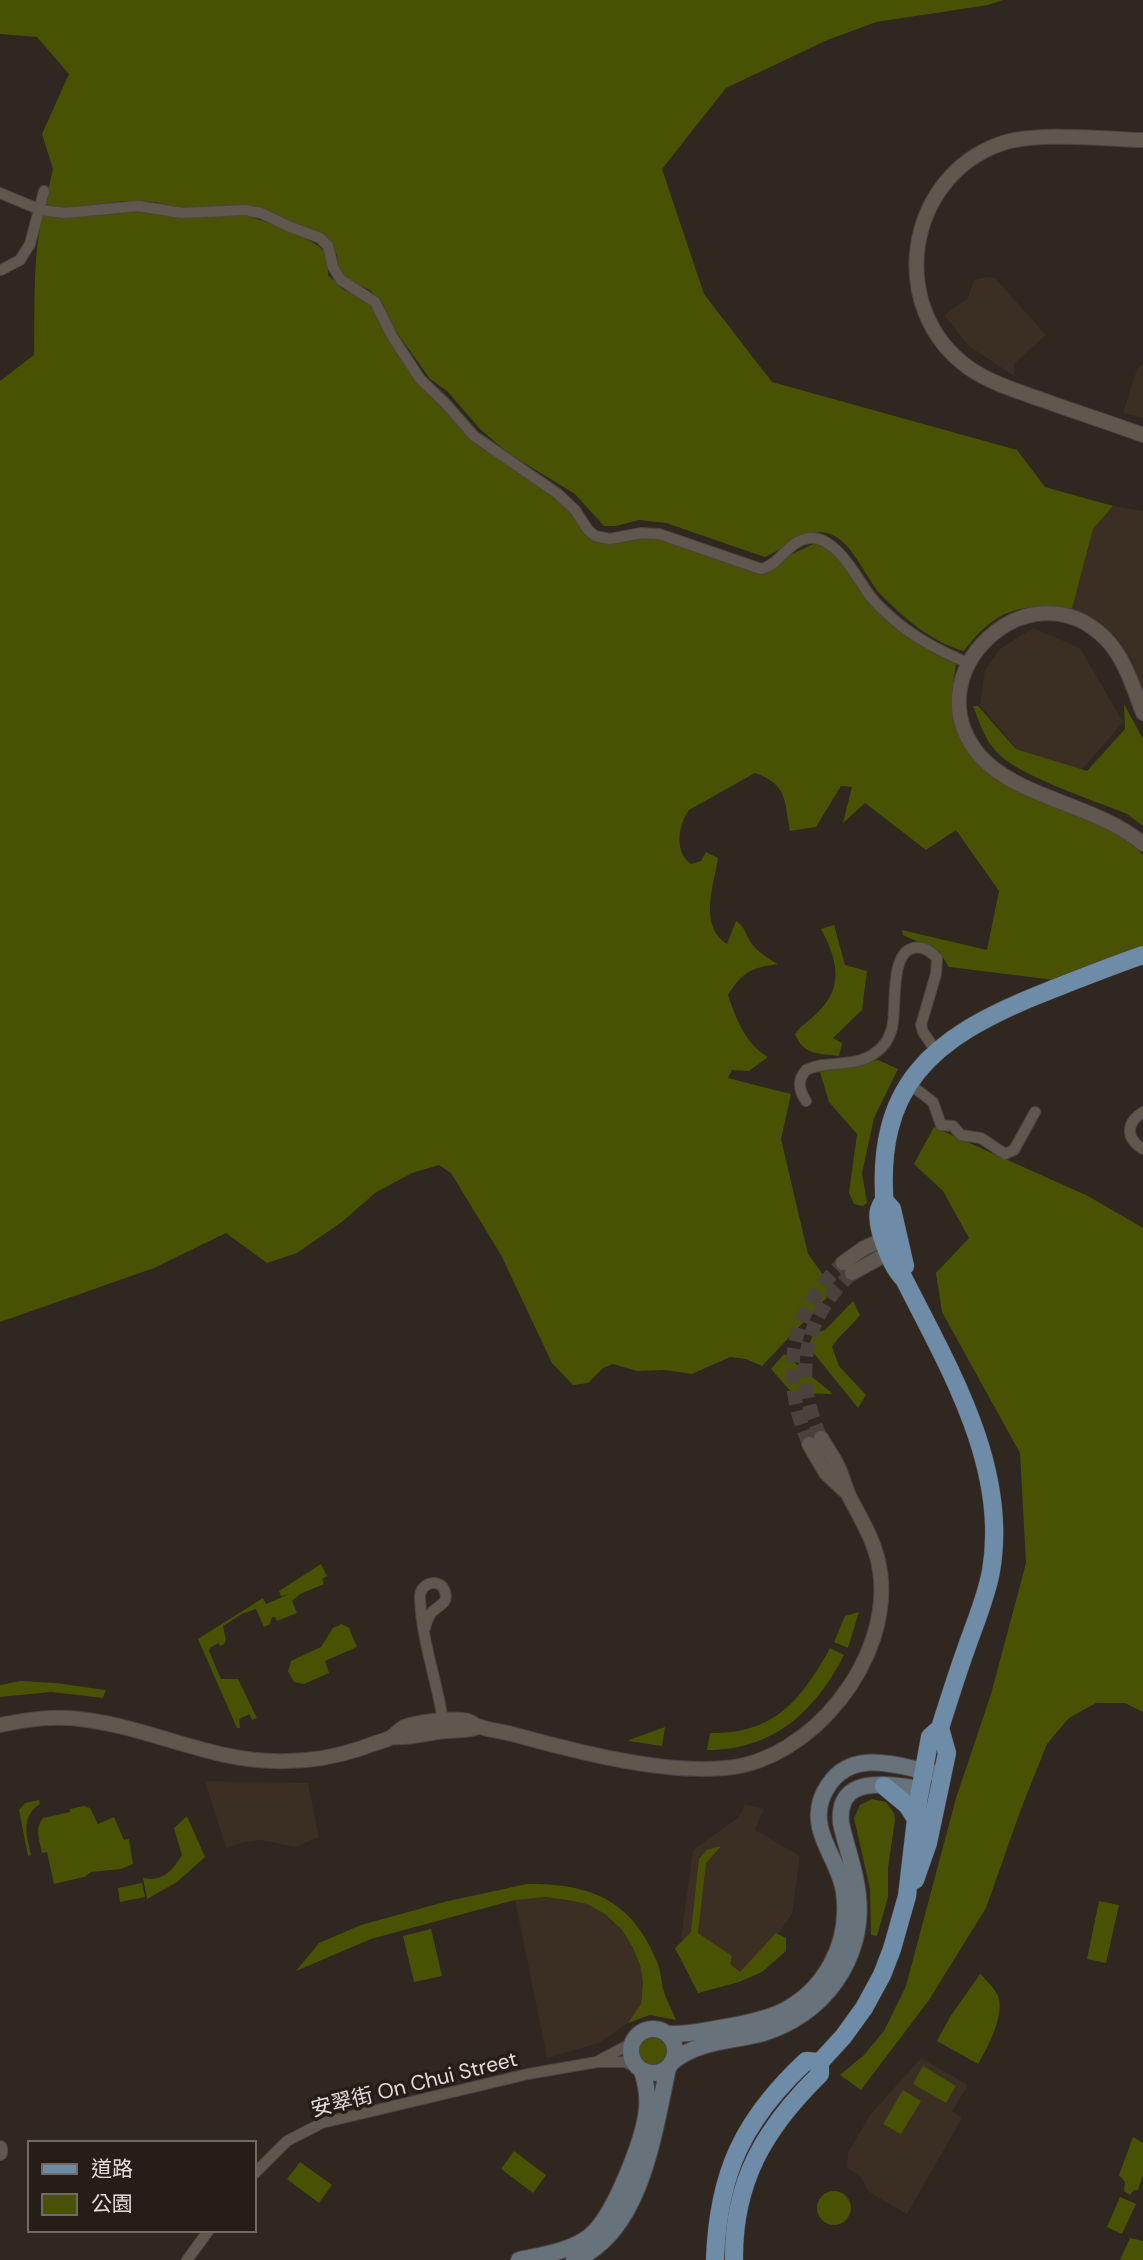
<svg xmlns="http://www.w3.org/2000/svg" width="1143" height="2260" viewBox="0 0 1143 2260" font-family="'DM Sans','Noto Sans TC',sans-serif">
<rect width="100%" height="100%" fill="#2f2720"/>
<g fill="#3b2e23">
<polygon points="986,277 995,278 1046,335 1014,364 1014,376 969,346 944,315 968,298 974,280"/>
<polygon points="1143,364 1143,418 1123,413 1137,369"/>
<polygon points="1113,506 1143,511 1143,690 1130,657 1118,639 1100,623 1072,609 1093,529"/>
<polygon points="1033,628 1080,648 1123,722 1082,770 1017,749 980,705 985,670 1000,649"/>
<polygon points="205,1781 308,1783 319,1837 296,1847 260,1840 244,1842 226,1848"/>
<polygon points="745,1804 764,1809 755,1830 800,1856 792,1914 746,1978 681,1938 693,1850 739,1817"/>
<polygon points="530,1897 545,1897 587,1904 605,1914 622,1930 633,1948 640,1965 643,1982 641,2004 628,2023 599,2043 547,2058 515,1900"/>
<polygon points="921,2058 968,2085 952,2111 962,2118 907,2214 869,2192 861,2177 847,2168 848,2153 870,2115"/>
</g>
<g fill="#495203">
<path d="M0,0H1003L988,5L876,22L825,41L726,88L662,169L704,294L772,382L1017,450L1045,487L1113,506L1093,529L1072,609C1022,602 995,609 964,651C932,642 908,621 884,598C863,579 850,526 813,533C797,536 781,550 765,557L666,523L639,520L616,526H604L575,494L508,453L481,430L447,391L430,379L393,327L383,304L370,290L349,281L338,270L337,255L327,239L267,211L246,205L182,208L155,202L124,201L65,208L45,204L53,169L42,134L69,74L37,37L0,34Z"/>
<path d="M125,211L245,215C259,219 313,239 321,248C328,256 328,265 328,275L344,290L364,299L374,310L385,332L454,413L600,536L639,530L765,567L815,543L828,544L911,636L956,664C954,679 950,697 953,712C969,805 1088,799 1143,855V946L1054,980L949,967L939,951L903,935L902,930L987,950L999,891L956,830L926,850L865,803L843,823L852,787L841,786L816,827L790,831C784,800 788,785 755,773L689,810C678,825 674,853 691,864L701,861L706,852L718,858C714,886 698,926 727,944L736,921C745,927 745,933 750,941C757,952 767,958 778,964C751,968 743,971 728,995C736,1018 745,1044 768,1057L749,1071L732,1070L728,1078L791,1094L781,1139L808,1254L834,1290L762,1366L746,1359L730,1357L692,1374L664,1370L637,1371L613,1364L603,1368L588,1383L573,1385L552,1363L501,1255L451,1173L439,1165L412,1173L375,1193L343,1221L297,1253L267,1263L226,1233L154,1268L0,1322V381L34,355C35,309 32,259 43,214L65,218Z"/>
<path d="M1124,704L1143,739V826L1127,814C1096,801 1014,775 995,750C984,738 979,721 973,706H978L1016,749L1087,771L1125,729Z"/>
<path d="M834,925L845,965L867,971L862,1010L833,1038L842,1043L839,1056C818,1053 804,1056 795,1034C802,1024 811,1020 819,1011C845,985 836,957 821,929Z"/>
<polygon points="878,1060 898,1069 874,1118 862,1173 867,1203 863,1206 854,1204 849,1193 857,1134 829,1102 820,1072"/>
<polygon points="934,1127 1088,1196 1143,1228 1143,1712 1125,1703 1096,1703 1069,1718 1047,1744 1021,1809 986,1908 929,2000 861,2090 840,2075 864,2055 884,2031 906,1986 956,1798 991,1694 1026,1563 1020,1453 942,1312 936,1273 969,1238 943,1191 914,1164"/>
<path d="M853,1301L860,1315C851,1327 840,1334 832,1347L839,1366L866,1395L858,1408L808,1346L814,1333L825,1330Z"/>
<polygon points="784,1354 833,1394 792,1393 771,1369"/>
<polygon points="321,1564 327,1576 322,1579 324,1584 300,1594 292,1601 297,1613 277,1621 275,1617 272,1617 270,1624 264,1627 256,1609 242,1614 223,1626 226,1640 224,1644 220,1646 219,1643 211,1647 209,1651 221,1679 238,1679 257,1718 252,1720 250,1714 239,1719 240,1728 237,1728 198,1639 263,1598 266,1604 289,1594 281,1596 279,1591"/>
<polygon points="859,1612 848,1648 834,1642 845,1616"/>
<polygon points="342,1624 349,1628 357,1647 325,1661 329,1673 304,1684 294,1682 288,1671 291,1661 321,1647 333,1628"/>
<path d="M830,1648L844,1655C815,1712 773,1750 707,1750L710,1733C774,1735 802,1699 830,1648Z"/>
<polygon points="21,1681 55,1683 106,1690 103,1698 51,1692 0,1697 0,1685"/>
<polygon points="665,1727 662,1746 629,1741 629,1740"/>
<polygon points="872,1799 886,1802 894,1813 895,1820 888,1868 888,1897 877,1936 871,1935 870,1889 854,1818 860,1805"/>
<path d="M39,1800L40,1804C20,1817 27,1835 31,1855L28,1856L19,1810L25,1803Z"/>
<path d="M84,1806L90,1808L98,1824L114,1817L124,1840L129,1839L133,1864L121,1869L91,1872L84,1877L54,1884L47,1852L42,1853C40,1841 34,1829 43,1818L70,1812V1809Z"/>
<path d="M187,1816L205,1857L177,1882L147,1899L143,1878C163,1882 172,1871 182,1855L174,1828Z"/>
<polygon points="721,1846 706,1863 698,1933 732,1956 730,1964 740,1972 776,1933 786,1938 786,1951 762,1972 739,1982 698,1993 675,1948 691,1932 699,1859 707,1850"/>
<polygon points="142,1883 145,1897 120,1902 118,1888"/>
<path d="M527,1884C591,1883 633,1901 657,1962C661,1971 661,1980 663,1989C666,1999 672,2010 676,2020L650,2015L628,2023L641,2004L643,1982L640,1965L633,1948L622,1930L605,1914L587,1904L566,1900L545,1897L515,1900L371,1939L296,1971L319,1943L361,1925L448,1901Z"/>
<polygon points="1099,1901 1119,1905 1106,1963 1087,1959"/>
<polygon points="431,1929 442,1976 414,1982 403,1936"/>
<path d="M980,1974C987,1981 994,1987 998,1996C1005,2015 988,2047 978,2064L937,2041L950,2017Z"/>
<circle cx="653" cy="2050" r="17"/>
<polygon points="923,2066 956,2086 946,2103 913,2084"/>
<polygon points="903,2090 921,2101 901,2134 883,2124"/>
<polygon points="1133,2137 1143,2143 1143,2175 1138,2190 1134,2190 1130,2195 1124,2191 1125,2182 1119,2175"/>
<polygon points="514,2151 546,2175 533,2193 501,2169"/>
<polygon points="300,2162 332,2185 319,2203 287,2179"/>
<circle cx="834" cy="2208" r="17"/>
<polygon points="1120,2197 1136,2204 1122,2234 1107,2227"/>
<polygon points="1130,2238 1143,2241 1143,2260 1120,2260"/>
</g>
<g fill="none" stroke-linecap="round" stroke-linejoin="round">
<g stroke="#4a423c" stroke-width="14" stroke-dasharray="14 7" stroke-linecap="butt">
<path d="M821,1438C793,1377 802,1319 852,1273"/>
<path d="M809,1444C780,1377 788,1313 843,1263"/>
</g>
<defs>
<g id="minor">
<path d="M0,193L41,210L65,213L138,206L182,213L245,210L261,213L288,226L320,238L328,246L333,267L341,280L375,302L392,336L420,379L445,403L474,436L558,494L575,510L588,530L595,536L610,539L641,533L659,534L761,569C780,565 788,540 810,538C836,536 857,578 870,596C877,605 885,612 893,619C916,639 940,651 968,663"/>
<polyline points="1,270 20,260 30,244 44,191"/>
<polyline points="908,1083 933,1102 941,1125 953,1126 961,1135 981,1138 1005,1154 1014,1150 1035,1112"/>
<path d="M806,1101C799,1091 797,1080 806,1070C831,1058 859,1071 882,1047C887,1042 890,1035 892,1028C897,1009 889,954 913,948C923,946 930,951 937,958L936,974L921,1025L923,1032L936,1051"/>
<path d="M1143,1112C1126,1123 1125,1138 1143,1149"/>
<path d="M425,1628C426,1623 428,1618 431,1613C437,1606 449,1604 445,1592C441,1577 420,1582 420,1597C421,1639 437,1680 443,1721"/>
<polyline points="600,2060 632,2043"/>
<polyline points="254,2174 287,2141 322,2123 528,2074 597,2062 625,2062 636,2067"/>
<polyline points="187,2260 209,2230"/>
</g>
<g id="tertiary">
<path d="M1143,140C1105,139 1034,131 1000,144C905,178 886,309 969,368C989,382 1014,390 1037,398C1072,411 1108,422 1143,435"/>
<path d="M1143,713C1133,687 1125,658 1105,638C1030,563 910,674 980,756C1017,798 1098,805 1143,844"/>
<polyline points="843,1263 864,1248 891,1236"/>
<polyline points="852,1273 888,1253"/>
<polyline points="809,1444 826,1473 845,1491"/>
<path d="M0,1725C29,1719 57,1715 87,1720C155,1729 217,1764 287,1761C313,1761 338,1756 362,1748C371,1744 381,1742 390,1738C395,1735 399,1730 404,1727C416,1722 455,1717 468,1721C476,1723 469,1723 478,1726C488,1730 501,1731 512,1734C574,1751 661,1774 725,1768C812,1761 893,1658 880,1571C876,1543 862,1521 849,1496C845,1487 843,1478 839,1469C834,1458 827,1448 821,1438"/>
<path d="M392,1737C408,1739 422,1734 438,1732C452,1730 465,1732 478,1727"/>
<polyline points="0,2148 0,2153"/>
</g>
<g id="secondary">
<circle cx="653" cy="2051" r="22"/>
<path d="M668,2034C685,2035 703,2031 720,2028C739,2025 759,2021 777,2014C825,1993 851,1943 844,1892C841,1869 825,1850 820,1827C817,1813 820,1798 828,1786C853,1747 898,1767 935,1773"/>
<path d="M672,2062C699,2040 731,2042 763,2033C822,2016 865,1959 858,1896C856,1871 846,1847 841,1823C836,1774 889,1784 920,1789"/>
<path d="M519,2260C543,2255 571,2251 590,2236C614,2217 644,2139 647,2109C648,2096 646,2083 642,2071"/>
<path d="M574,2260C642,2233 654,2131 668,2068"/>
</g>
<g id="primary">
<polyline points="884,1200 892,1209 905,1266"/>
<path d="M885,1209C874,1085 932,1038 1038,995C1073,981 1108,967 1143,955"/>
<polyline points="884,1786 907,1805 916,1819"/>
<polyline points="915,1880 928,1843 947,1753 940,1728"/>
<path d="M715,2260C718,2173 743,2120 806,2061L820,2062"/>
<path d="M734,2260C733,2181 765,2128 820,2074V2062L843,2037L864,2008L882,1975L892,1949L907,1896L918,1802L930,1737L940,1728C948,1703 956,1677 965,1652C974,1625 986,1599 991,1571C1009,1468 949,1368 904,1279C892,1268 875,1227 879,1210C880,1207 882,1203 884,1200"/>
</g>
</defs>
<use href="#minor" stroke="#4c4440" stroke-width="12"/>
<use href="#tertiary" stroke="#4c4440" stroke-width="16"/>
<use href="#secondary" stroke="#4c4440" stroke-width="18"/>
<use href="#primary" stroke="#4c4440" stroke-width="19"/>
<use href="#minor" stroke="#60574f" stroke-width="10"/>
<use href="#tertiary" stroke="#60574f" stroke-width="14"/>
<use href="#secondary" stroke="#67727b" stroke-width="16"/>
<use href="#primary" stroke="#6e8ca7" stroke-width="18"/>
</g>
<g text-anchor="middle" stroke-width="7" stroke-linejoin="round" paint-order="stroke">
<g font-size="21" fill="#e2dcd8" stroke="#251d17">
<text transform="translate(414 2084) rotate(-14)" y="7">安翠街 On Chui Street</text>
</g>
</g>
<rect x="28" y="2141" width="228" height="91" fill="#251d17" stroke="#716964" stroke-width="2"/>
<rect x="42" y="2164" width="35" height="10" fill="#6e8ca7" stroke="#716964" stroke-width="2"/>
<text x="91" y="2176" font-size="21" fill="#e2dcd8">道路</text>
<rect x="42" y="2194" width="35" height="21" fill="#495203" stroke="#716964" stroke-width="2"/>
<text x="91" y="2211" font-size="21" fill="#e2dcd8">公園</text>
</svg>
